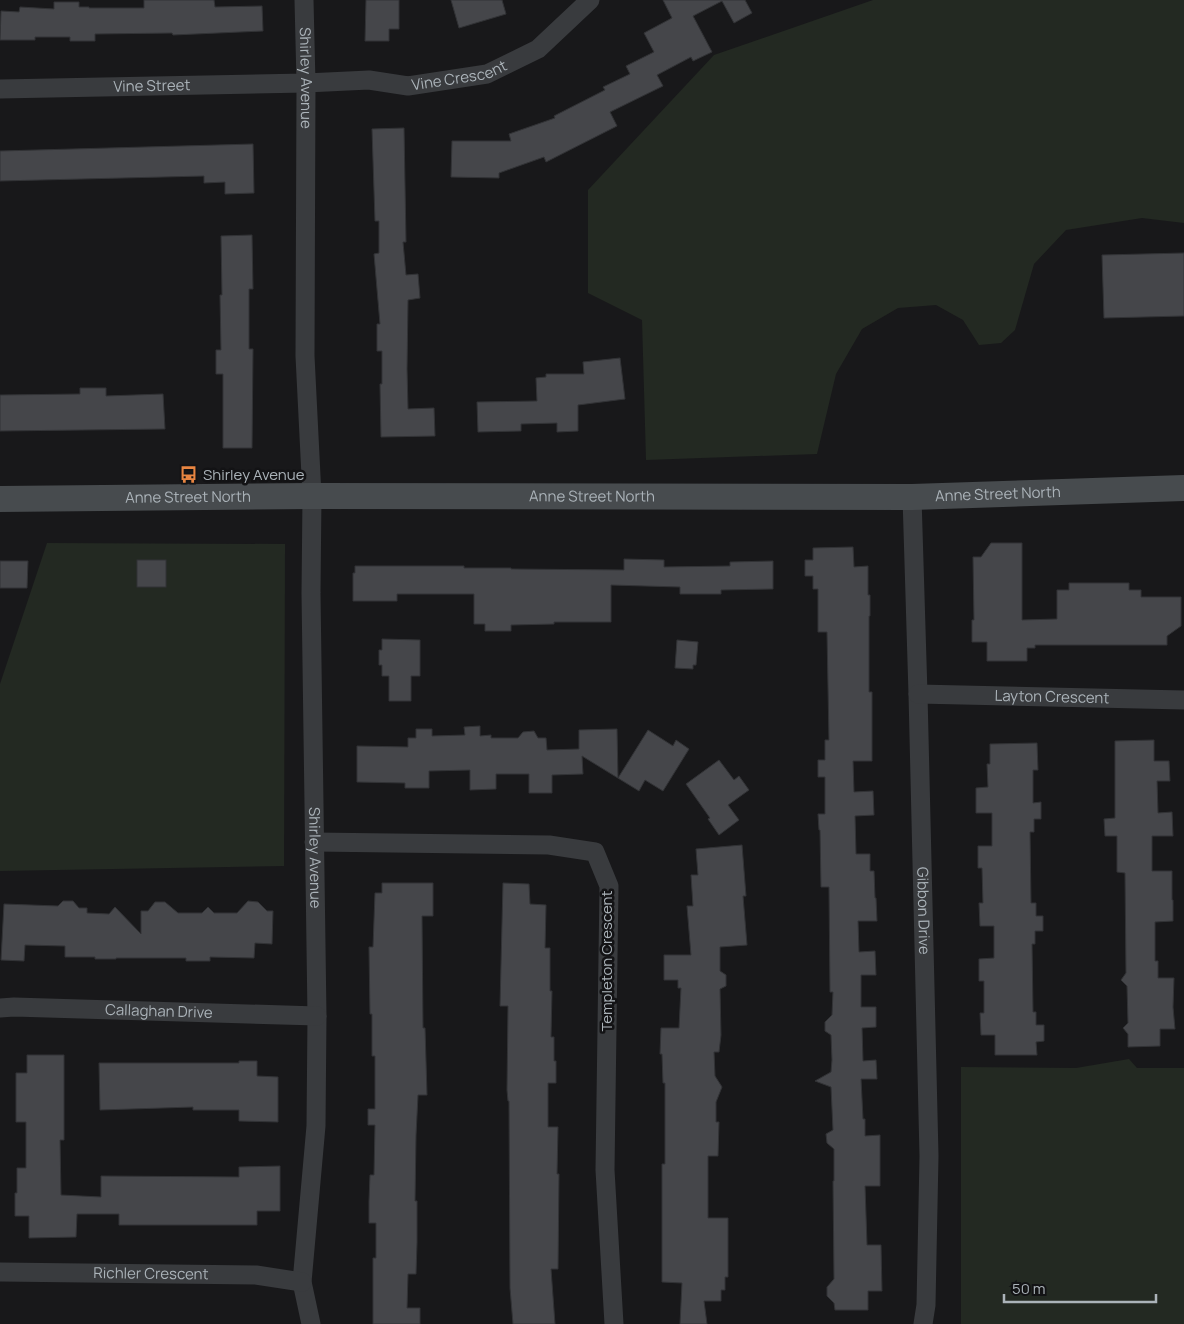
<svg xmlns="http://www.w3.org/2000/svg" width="1184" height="1324" viewBox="0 0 1184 1324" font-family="Manrope,sans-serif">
<rect width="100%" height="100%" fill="#18181a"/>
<g fill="#232922">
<polygon points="873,0 1184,0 1184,223 1142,218 1066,230 1034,264 1015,330 1001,343 979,345 963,320 936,305 898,308 862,329 836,374 817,454 646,460 642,320 588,293 588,190 714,55"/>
<polygon points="47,543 285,544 284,866 0,871 0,684"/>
<polygon points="1129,1059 1137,1068 1184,1068 1184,1324 961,1324 961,1067 1076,1068"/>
</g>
<g fill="#45464a" stroke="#323336">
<polygon points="144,0 214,0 215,7 262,6 263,31 173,35 172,33 95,34 95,41 70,41 70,37 35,37 35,40 0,40 1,11 19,12 20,7 54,9 54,2 79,2 79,7 89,7 89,8 144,8"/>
<polygon points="366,0 399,0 399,29 389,29 389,41 365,41"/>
<polygon points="451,0 502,0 506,14 459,28"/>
<polygon points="663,0 745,0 752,13 734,23 722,1 693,16 712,52 693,61 691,57 657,75 663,86 610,112 617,126 546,162 544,157 499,173 499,178 451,177 452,141 511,141 509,134 555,118 554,116 605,90 603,87 630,74 626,66 654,52 644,33 672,18"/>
<polygon points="404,128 406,242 403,242 406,275 418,274 420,298 408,300 407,369 408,409 434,408 435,436 381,437 380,384 382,384 382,351 377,351 377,324 380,324 374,254 379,253 379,221 375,221 372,129"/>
<polygon points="253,144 254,193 225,194 225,182 204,183 204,176 0,181 0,151"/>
<polygon points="252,235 253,289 249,289 249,349 253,349 252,448 223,448 223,374 216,374 216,350 221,350 220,295 222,295 221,236"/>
<polygon points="1184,253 1184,316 1104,318 1102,255"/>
<polygon points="620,358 625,399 578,405 578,431 557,432 557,423 521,424 521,431 478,432 477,402 537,401 536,378 546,377 546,374 584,374 583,362"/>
<polygon points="80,388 106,388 106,396 163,394 165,429 0,431 0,395 80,394"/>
<polygon points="991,543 1022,543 1022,620 1057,619 1057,590 1069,590 1069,583 1129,583 1129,590 1141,590 1141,597 1181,597 1181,626 1167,636 1167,645 1035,645 1035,648 1027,648 1027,661 987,661 987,642 972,642 972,620 974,620 973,557 981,557"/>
<polygon points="853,547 854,567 868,566 868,595 870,595 870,616 869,616 869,692 872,692 872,761 853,761 854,792 873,791 874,815 855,816 856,854 870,854 870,871 874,871 875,898 876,898 877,921 858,921 859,952 875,951 876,975 861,975 861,1007 876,1007 876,1027 862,1028 863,1061 876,1060 877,1079 861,1079 863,1119 865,1119 865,1136 880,1135 880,1186 865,1186 867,1245 881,1245 882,1291 868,1291 868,1310 835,1310 834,1303 827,1296 827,1287 834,1279 833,1181 834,1181 834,1149 827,1143 826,1134 833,1130 831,1087 815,1081 831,1072 832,1060 831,1035 825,1031 825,1022 832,1015 833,992 830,992 829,887 821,887 820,830 819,830 818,814 825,814 825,777 818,777 818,760 825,760 825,740 829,740 827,632 818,632 818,589 813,589 813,576 805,576 805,560 813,560 813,548"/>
<polygon points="624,559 664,560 664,567 730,566 730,562 773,561 773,589 721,590 721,594 680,594 680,587 611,585 611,622 554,622 554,624 511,625 511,631 485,631 485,624 474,624 474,594 397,594 397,601 353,601 353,573 355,573 355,566 464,566 464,568 511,568 511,569 624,570"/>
<rect x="137" y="560" width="29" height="27"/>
<polygon points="0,561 28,561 27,588 0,588"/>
<polygon points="382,639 420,640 420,676 411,676 411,701 389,701 389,676 382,676 382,665 379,665 379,650 382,650"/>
<polygon points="677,640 698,642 696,665 693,665 693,669 675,668"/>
<polygon points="480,726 480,736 491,735 491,738 518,738 523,732 534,731 538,738 546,738 547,750 579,749 579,730 617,729 618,778 648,730 673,746 676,740 689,749 663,791 645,780 639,791 582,756 583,774 552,775 552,793 529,793 529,774 496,774 496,789 470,790 470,770 429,771 429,788 405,788 405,783 357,782 357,746 408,747 408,738 416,738 416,729 432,729 432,736 465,735 464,727"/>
<polygon points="1154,740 1154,761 1169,761 1170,781 1157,781 1158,813 1172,812 1173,836 1152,836 1152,871 1172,871 1172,900 1173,900 1173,921 1155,922 1155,961 1158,961 1158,978 1174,978 1173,1007 1175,1029 1160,1029 1160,1046 1128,1047 1128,1034 1123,1028 1128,1023 1127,986 1121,980 1126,973 1125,873 1117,872 1117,836 1105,836 1104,819 1115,818 1115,741"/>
<polygon points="1037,743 1038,770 1033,770 1033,803 1041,802 1041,819 1034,819 1034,832 1030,832 1031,903 1036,903 1036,916 1043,916 1043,931 1035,931 1035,944 1032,944 1033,1012 1036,1012 1036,1025 1044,1025 1044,1041 1036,1042 1037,1055 995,1055 995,1035 981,1035 980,1013 984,1013 984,981 979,981 979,959 994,958 994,926 980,926 979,903 983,903 982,868 978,868 978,846 992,846 992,813 976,813 976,788 988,787 987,764 990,764 990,744"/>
<polygon points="719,760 734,780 739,776 749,790 728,805 739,820 719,835 708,819 710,818 686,784"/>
<polygon points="742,845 746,896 743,896 747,945 720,947 720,971 726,975 726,986 720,989 721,1035 719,1052 714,1052 715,1076 722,1087 716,1102 716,1122 719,1122 718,1156 708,1156 708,1218 728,1218 728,1277 725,1277 725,1290 721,1290 721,1301 704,1301 707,1324 680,1324 682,1283 662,1282 662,1164 665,1164 665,1083 663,1083 662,1054 660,1054 661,1028 679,1028 681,988 678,988 678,980 664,980 664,955 691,955 687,906 693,906 691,875 698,875 696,849"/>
<polygon points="382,883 433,883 433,916 422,916 423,1028 425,1028 427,1095 418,1095 416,1135 415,1201 417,1201 417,1243 416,1274 408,1274 407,1308 420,1308 420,1324 373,1324 373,1258 376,1258 376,1223 369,1223 369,1201 370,1175 374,1175 375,1125 368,1125 368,1109 375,1109 375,1056 372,1056 372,1014 370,1014 369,947 373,947 375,893 382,893"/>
<polygon points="503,883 529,884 530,904 546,905 545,948 550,948 550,991 552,991 551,1037 554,1037 554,1061 556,1061 556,1083 548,1083 548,1127 558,1127 557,1174 559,1174 558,1269 551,1269 555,1324 513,1324 510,1288 509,1101 508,1101 507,1090 508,1006 500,1006"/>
<polygon points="63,901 73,901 79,908 87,908 87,913 109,914 115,907 141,934 141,911 148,911 155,902 165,902 178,913 202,913 208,907 214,913 237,913 248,901 258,902 267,911 273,911 272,944 255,943 254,958 210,957 210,961 186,961 186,958 116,958 116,959 95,959 95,957 65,957 65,946 25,945 24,961 1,960 4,904 58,906"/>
<polygon points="27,1055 64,1055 64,1140 60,1140 61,1195 101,1197 101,1176 239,1177 239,1167 280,1166 280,1211 257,1211 257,1225 119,1225 119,1214 77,1214 76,1237 29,1238 29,1216 15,1216 15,1193 17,1193 17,1168 26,1168 26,1122 16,1122 16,1073 27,1073"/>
<polygon points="239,1061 257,1061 257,1076 278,1077 278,1122 239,1121 239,1110 193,1110 193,1107 100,1110 99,1063 239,1063"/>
</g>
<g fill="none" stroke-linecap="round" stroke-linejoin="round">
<g stroke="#393b3e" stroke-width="19">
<path id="s1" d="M304,0L306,83L305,356L312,496L311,593L317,1016L316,1126L302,1282L311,1324"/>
<path id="s2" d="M0,89L306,83L369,80L408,86L487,74L538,49L590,0"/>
<path id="s3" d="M912,497L918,694L929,1156L926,1305L923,1324"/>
<path id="s4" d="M918,694L1184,700"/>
<polyline points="314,842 549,845 595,852 609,886 605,1170 614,1324"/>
<path id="s5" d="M0,1008L14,1007L317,1016"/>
<path id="s6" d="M0,1272L256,1275L302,1282"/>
</g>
<path stroke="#474b4e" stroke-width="26" id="s7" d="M0,499L312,496L912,497L1184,488"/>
</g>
<defs>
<symbol id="bus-bare" viewBox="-9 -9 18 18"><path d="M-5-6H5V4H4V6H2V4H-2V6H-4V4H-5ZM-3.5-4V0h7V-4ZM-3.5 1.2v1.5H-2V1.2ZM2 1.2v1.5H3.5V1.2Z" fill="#e88541" stroke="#131315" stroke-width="2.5" paint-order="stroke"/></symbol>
</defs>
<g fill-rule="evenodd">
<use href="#bus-bare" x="176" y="462" width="25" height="25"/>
</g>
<g text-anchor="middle" stroke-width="5" stroke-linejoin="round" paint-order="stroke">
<g font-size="15" fill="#abb3b9" stroke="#131315">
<text dy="5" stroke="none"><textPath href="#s2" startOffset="461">Vine Crescent</textPath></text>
<text dy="5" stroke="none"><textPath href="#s1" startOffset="78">Shirley Avenue</textPath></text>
<text dy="5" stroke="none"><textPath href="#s2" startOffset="152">Vine Street</textPath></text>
<text dy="5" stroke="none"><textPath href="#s7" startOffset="998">Anne Street North</textPath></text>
<text dy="5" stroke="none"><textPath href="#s7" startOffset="188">Anne Street North</textPath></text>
<text dy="5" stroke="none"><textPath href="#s7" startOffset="592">Anne Street North</textPath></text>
<text dy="5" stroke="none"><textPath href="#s4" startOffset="134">Layton Crescent</textPath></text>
<text dy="5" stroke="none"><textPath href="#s1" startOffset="858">Shirley Avenue</textPath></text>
<text dy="5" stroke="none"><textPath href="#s3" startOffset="414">Gibbon Drive</textPath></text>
<text transform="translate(607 961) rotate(-90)" y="5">Templeton Crescent</text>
<text dy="5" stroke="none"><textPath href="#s5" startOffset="159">Callaghan Drive</textPath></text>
<text dy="5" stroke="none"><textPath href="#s6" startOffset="151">Richler Crescent</textPath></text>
</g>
<g font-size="15" fill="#abb3b9" stroke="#131315" text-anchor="start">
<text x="203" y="480">Shirley Avenue</text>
</g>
</g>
<path d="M1004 1294v8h152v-8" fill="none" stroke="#abb3b9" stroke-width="2.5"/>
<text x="1012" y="1294" font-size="15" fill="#abb3b9" stroke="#131315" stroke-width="4" paint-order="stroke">50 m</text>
</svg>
